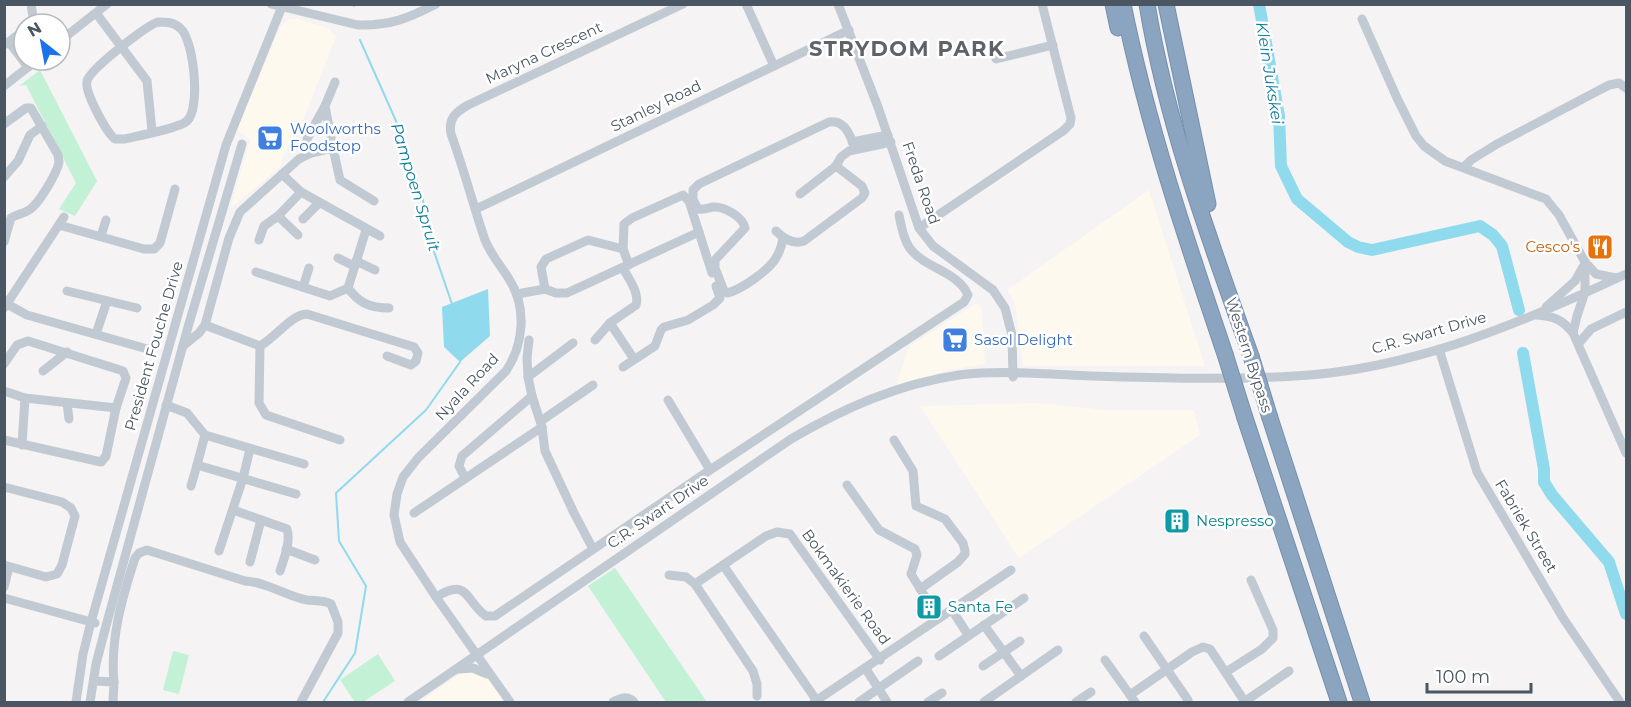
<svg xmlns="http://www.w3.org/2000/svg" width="1631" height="707" viewBox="0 0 1631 707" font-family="Montserrat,sans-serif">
<rect width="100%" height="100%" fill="#f5f3f3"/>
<g fill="#fdf9ef">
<polygon points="289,19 298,19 330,29 336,37 298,133 282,158 281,166 230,209 250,140 237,130 280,27"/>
<polygon points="1149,190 1205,366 1023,366 1015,303 1007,290"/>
<polygon points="977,303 982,309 985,364 951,370 896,385 909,346"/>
<polygon points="1037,403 1106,410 1194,410 1200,435 1019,558 920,406"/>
<polygon points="477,662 506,702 420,702"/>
</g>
<g fill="#c3f1d5">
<polygon points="40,70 97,181 75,216 59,209 76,183 26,85 19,86"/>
<polygon points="615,568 707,702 666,702 588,586"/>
<polygon points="173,651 189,655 179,694 163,690"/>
<polygon points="378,654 395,681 363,702 355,702 340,680"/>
</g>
<polygon fill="#90daee" points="488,289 490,336 460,362 444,347 442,307"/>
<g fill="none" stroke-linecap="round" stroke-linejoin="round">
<g stroke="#90daee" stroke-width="2">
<polyline points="354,4 354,6"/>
<polyline points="360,40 396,121 422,195 429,237 452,304"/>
<polyline points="323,702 355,653 366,586 339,541 336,493 426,410 460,362"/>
</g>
<g stroke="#90daee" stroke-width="12">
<polyline points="1259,4 1279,116 1281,166 1297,199 1348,242 1358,247 1372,250 1480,226 1493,235 1502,246 1519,310"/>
<polyline points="1523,353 1544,469 1544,482 1552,495 1609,562 1626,614"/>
</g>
<defs>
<g id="highway">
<polyline points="1113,4 1118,28"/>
<path d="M1123,4C1147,124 1186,239 1225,354"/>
<path d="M1147,4C1167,125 1210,241 1251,356"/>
<polyline points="1166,4 1208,204"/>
<polyline points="1245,418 1339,702"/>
<polyline points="1270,418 1362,702"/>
</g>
</defs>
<use href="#highway" stroke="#7690ad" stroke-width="17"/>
<g stroke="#c1cad2" stroke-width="9">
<polyline points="31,4 33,17 31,24"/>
<path d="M271,4L358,25C390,26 409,18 436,4"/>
<polyline points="746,4 774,66"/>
<polyline points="838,4 878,107 919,228 933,246 993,290 1005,308 1012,335 1013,377"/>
<polyline points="96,13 147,81 152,131"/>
<polyline points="1362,19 1397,98 1416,136 1424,146 1445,161 1546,199 1559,215 1585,262 1585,292 1577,316 1573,333"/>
<path d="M158,22C166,22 174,22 180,28C194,39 201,109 187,121C180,128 137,136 124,139H115C106,132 84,91 87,81C90,69 146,26 158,22Z"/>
<polyline points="60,41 107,4"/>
<polyline points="9,42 28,67"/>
<polyline points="6,44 24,30"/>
<polyline points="996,59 1053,45"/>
<polyline points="4,86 37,60"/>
<path d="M4,124L26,108H31L58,155L59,162C57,173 39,204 29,210C23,214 17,214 11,218L4,242"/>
<polyline points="307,139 325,106"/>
<polyline points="852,142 888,135"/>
<polyline points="333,148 325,106 335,82"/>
<polyline points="1464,167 1471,160 1497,144 1609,85 1619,83 1626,88"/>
<polyline points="282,174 301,192 380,236"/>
<polyline points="4,177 18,161 30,135 42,126"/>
<polyline points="800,194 836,166 841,157 849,151 891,142"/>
<polyline points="476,209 849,30"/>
<polyline points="278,216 298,235"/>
<polyline points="303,219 319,203"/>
<polyline points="59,225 144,249 154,249 160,243 175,189"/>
<polyline points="919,228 1063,131 1070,124 1071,118 1042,4"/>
<path d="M776,231C784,239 793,245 804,241L862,198L865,193L862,186L836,166"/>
<polyline points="101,236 106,220"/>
<path d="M783,238C782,244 780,251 777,256C771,269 741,290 727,293L724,291L715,268V260L745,228C743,217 724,206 713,207C707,208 704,210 698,209L693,200V190L699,184L829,122C845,119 850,136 856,149"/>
<polyline points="259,240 264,226 278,216 301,192"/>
<polyline points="338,258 354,266"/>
<polyline points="356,261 375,270"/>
<polyline points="1585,262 1596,274 1616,278"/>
<polyline points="629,265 623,249 624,224 632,218 683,195 689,201 712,273"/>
<polyline points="256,272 330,296 348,288 366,230"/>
<polyline points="303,287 309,268"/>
<path d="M348,288C359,303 370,308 389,308"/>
<polyline points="545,289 541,267 546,259 588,240 623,249"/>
<polyline points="67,291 137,308"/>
<polyline points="517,294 545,289 556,293 567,293 699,232"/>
<polyline points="7,304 27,315 151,350"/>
<polyline points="1546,307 1575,281 1583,267"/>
<polyline points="4,308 64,217"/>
<path d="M1536,315C1553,316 1562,319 1573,333L1626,453"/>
<polyline points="610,323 634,359"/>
<path d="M205,325L260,346C275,338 292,314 307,314L414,347L418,353L416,361L411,365L387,356"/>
<polyline points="96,334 107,301"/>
<polyline points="529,340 527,358 528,377 532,396 542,427 545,451 574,513 593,549"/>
<path d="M595,340L610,323L636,305C640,293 628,278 623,268"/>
<polyline points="1579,343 1591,329 1626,312"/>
<polyline points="183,346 199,333 205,325 229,238 240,212 299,159 311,153 333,148 340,180 374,201"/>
<polyline points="260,346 259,403 266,415 340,440"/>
<polyline points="1439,349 1477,472 1563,618 1620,702"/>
<polyline points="4,364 17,345 28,341 117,369 123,371 126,378 116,408 106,456 101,462 4,440"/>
<polyline points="623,367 655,346 661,330 664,327 688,320 713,305 720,298 716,286"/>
<polyline points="43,371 67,352"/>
<polyline points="528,377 573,343"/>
<polyline points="4,391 25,398 22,445"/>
<polyline points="25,398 116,408"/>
<polyline points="668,400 710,470"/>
<polyline points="67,403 69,419"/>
<polyline points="166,405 187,413 205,435 304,464"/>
<polyline points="541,421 593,385"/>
<polyline points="205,435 197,465 296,494"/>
<polyline points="894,440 913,471 916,506 945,519 963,543 965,551 965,554 958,562 920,589"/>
<polyline points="465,478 459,466 462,456 532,396"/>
<polyline points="847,485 879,530 915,549 917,555 911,574 929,603"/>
<polyline points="191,486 197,465"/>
<polyline points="4,487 62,502 71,508 75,516 62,565 57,574 46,577 4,565"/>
<path d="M233,510L287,529C291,542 284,558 280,571"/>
<polyline points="414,513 542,427"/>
<polyline points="286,549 315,560"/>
<polyline points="219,551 243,478 250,449"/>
<polyline points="250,562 261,520"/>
<polyline points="723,565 817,701"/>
<polyline points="669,575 686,577 695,584 753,671 757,684 757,696"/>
<polyline points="695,584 766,536 777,532 790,534 880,660"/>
<polyline points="4,587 9,567"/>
<path d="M436,597C469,577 464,600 486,616H495L710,470L964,302L968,295C958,271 923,268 909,247C903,238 901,225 899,215"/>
<polyline points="4,598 95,623"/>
<polyline points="952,610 968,635"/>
<polyline points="984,625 1021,676"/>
<polyline points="1144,636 1188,700"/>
<polyline points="939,656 1024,598"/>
<polyline points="1105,660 1135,702"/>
<polyline points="983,666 1020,641"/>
<polyline points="458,669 473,668 487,674"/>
<polyline points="866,669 887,702"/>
<polyline points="1226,672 1262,649 1273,638 1273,630 1251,580"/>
<polyline points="94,681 114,682 113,702"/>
<path d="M114,682C110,639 122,598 135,558L139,553L147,550L245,581C267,582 286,596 307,600C315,601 324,600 331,604L338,622V633L301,702"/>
<polyline points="1130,695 1192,652 1203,647 1210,649 1245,702"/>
<polyline points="76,702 83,654 91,622 226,145 283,4"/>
<polyline points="90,702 96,664 106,626 188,327 242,144"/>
<path d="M408,702L791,439C844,408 898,384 959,375C1003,370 1047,374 1091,376C1159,378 1227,380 1295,376C1411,370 1522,323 1626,274"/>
<path d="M510,702L436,597L400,542L394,515L397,494L403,477L418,458L506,371C524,344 527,307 509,279C501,266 491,255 485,240C473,205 464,169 451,134C448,118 456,112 468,105L683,4"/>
<path d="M613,702C620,698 627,695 634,702"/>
<polyline points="814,702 1011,570"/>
<polyline points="859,702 918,661"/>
<polyline points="928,702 942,693"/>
<polyline points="984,702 1058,650"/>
<polyline points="1076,702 1091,692"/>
<polyline points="1244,702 1289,671"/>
</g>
<use href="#highway" stroke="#8ba5c1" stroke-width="15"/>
<defs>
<g id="highway-bridge">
<polyline points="1225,354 1245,418"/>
<polyline points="1251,356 1270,418"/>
</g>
</defs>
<use href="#highway-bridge" stroke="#7690ad" stroke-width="17" stroke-linecap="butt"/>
<use href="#highway-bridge" stroke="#8ba5c1" stroke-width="15"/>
</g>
<defs>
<symbol id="supermarket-square" viewBox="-11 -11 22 22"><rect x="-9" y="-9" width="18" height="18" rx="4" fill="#3f7fe0" stroke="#fff"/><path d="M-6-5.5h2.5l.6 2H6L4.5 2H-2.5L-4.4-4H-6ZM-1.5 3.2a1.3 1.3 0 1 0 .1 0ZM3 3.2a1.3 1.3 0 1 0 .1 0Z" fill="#fff"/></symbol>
<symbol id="restaurant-square" viewBox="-11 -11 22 22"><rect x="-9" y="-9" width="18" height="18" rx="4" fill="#e8710a" stroke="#fff"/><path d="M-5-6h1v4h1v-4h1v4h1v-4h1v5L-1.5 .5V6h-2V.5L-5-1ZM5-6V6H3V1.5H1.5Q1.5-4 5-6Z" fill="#fff"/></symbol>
<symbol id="building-square" viewBox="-11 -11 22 22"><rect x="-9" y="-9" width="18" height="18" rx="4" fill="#0f9aa8" stroke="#fff"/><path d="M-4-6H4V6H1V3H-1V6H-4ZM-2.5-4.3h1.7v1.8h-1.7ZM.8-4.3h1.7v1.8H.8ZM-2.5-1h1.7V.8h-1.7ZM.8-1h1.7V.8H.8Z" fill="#fff"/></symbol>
</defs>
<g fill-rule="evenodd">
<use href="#supermarket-square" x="255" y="123" width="30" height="30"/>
<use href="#restaurant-square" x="1585" y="232" width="30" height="30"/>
<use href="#supermarket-square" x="940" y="325" width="30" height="30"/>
<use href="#building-square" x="1162" y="506" width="30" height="30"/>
<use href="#building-square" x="914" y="592" width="30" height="30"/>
</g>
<g text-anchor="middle" stroke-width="5" stroke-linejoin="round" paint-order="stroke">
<g font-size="15" fill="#4a5661" stroke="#fff">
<text transform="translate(544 53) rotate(-25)" y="5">Maryna Crescent</text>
<text transform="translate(656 106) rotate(-26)" y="5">Stanley Road</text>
<text transform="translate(921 183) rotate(71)" y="5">Freda Road</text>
<text transform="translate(1429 333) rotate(-16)" y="5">C.R. Swart Drive</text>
<text transform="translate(154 346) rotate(-74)" y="5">President Fouche Drive</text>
<text transform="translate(1249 355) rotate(72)" y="5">Western Bypass</text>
<text transform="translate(467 387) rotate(-47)" y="5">Nyala Road</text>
<text transform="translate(658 512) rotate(-34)" y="5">C.R. Swart Drive</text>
<text transform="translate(1526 526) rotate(59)" y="5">Fabriek Street</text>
<text transform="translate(846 587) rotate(54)" y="5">Bokmakierie Road</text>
</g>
<g font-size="15" fill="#366cbe" stroke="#fff" text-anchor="start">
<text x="290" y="134">Woolworths<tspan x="290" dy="17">Foodstop</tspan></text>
<text x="974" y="345">Sasol Delight</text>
</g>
<g font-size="15" fill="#c56008" stroke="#fff" text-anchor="end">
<text x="1580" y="252">Cesco's</text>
</g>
<g font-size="15" fill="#0d838f" stroke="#fff" text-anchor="start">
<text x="1196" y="526">Nespresso</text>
<text x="948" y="612">Santa Fe</text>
</g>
<g font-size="16" font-style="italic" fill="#0c7c9b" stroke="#fff">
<text transform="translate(1270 73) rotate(81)" y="6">Klein Jukskei</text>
<text transform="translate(416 187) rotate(73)" y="6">Pampoen Spruit</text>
</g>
<g font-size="21" font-weight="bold" letter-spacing="1.5" fill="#5f6368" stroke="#fff">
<text x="907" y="56">STRYDOM PARK</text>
</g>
</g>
<rect width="1631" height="707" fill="none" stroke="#4a5661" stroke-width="12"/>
<g transform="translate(42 42) rotate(329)"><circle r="28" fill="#ffffff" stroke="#b7bbc0" stroke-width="1.5"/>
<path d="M0-4.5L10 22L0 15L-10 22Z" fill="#1a73e8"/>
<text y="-9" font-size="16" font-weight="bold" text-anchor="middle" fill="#4a5661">N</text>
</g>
<path d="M1427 683v9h104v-9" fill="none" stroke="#4a5661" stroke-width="3"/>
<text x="1436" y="683" font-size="18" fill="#4a5661" stroke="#ffffff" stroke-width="4.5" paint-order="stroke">100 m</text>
</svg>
